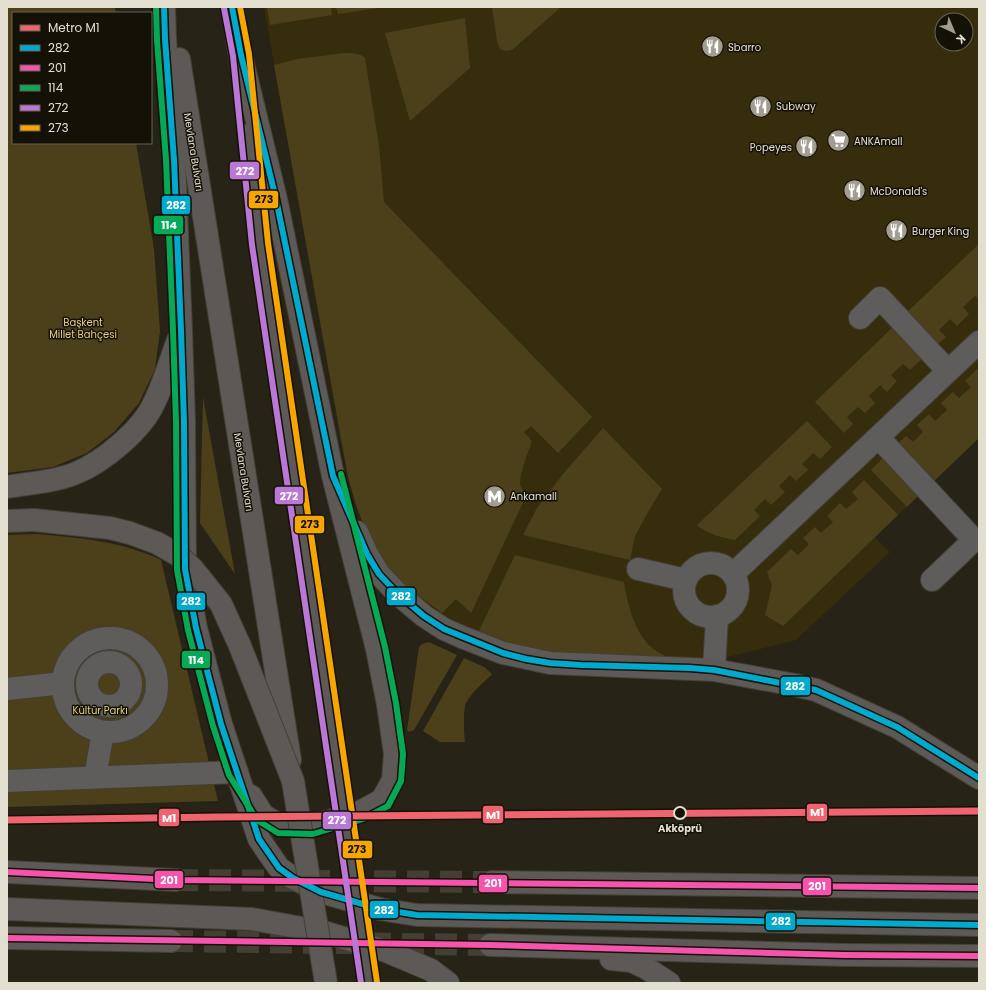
<svg xmlns="http://www.w3.org/2000/svg" width="986" height="990" viewBox="0 0 986 990" font-family="Poppins,sans-serif">
<rect width="100%" height="100%" fill="#272316"/>
<path fill="#362d0d" fill-rule="evenodd" d="M264,7H979V438L875,537L890,552L796,640L728,657L670,659L488,638L465,626L442,613L412,591L356,505L348,477L339,431ZM942,20H966V44H942Z"/>
<g fill="#4b4019">
<polygon points="7,7 115,7 116,13 13,13 13,143 136,143 154,249 160,331 155,369 139,403 114,432 87,453 53,467 7,473"/>
<polygon points="267,7 331,7 332,15 270,25"/>
<polygon points="336,7 386,7 338,14"/>
<polygon points="492,7 561,7 512,50 506,51 500,49 497,41"/>
<polygon points="465,18 470,68 410,121 385,33"/>
<path d="M345,53C353,53 359,53 365,58L379,146L384,202L592,417L558,453L531,426L524,432L532,441C529,450 519,475 520,484C521,488 524,491 527,494L471,613L456,599L442,613L412,591L392,573L367,534L356,505L348,477L274,65L297,59Z"/>
<polygon points="979,244 979,300 975,296 963,307 969,314 957,326 950,319 939,330 946,337 933,348 903,316"/>
<polygon points="894,326 924,357 910,370 903,364 891,375 897,381 887,392 880,385 869,396 875,403 865,413 858,407 847,417 853,424 844,433 815,402"/>
<polygon points="977,369 979,371 979,438 930,485 894,447 906,436 913,442 923,432 917,425 929,414 935,421 947,410 941,403 953,392 959,398 971,387 965,381"/>
<polygon points="203,397 235,574 200,523"/>
<path d="M807,421L832,447L820,459L813,453L802,464L808,470L796,481L790,475L779,486L785,492L771,505L765,499L754,510L760,516L735,540C720,537 709,535 697,525Z"/>
<polygon points="603,428 662,489 648,512 635,536 630,560 523,535 537,508 563,474"/>
<polygon points="886,455 922,492 907,507 871,470"/>
<polygon points="864,480 898,515 783,626 765,615 772,586 767,572 791,549 798,555 809,544 803,538 815,527 821,533 833,522 827,516 840,503 846,509 858,499 852,492"/>
<path d="M37,534C80,538 122,541 161,560L218,801L7,807V535Z"/>
<path d="M515,555L624,582C627,603 635,633 651,647C657,652 664,655 670,659C606,658 538,659 478,633Z"/>
<polygon points="429,642 457,655 414,730 409,732 407,730 419,647 422,644"/>
<path d="M464,658L484,667L492,674C483,683 472,692 466,703C463,710 464,733 465,742H440L423,731Z"/>
</g>
<g fill="none" stroke-linecap="round" stroke-linejoin="round">
<g stroke="#433f32" stroke-width="22" stroke-dasharray="22 11" stroke-linecap="butt">
<polyline points="176,880 492,882"/>
<polyline points="171,941 490,945"/>
</g>
<defs>
<g id="street">
<polyline points="860,318 880,298 948,371"/>
<polyline points="879,438 974,540 932,580"/>
<circle cx="711" cy="590" r="27"/>
<polyline points="638,569 686,580"/>
<polyline points="733,574 979,342"/>
<circle cx="110" cy="685" r="47"/>
<circle cx="109" cy="684" r="22"/>
<polyline points="714,670 717,616"/>
<polyline points="7,689 63,683"/>
<polyline points="95,777 103,732"/>
<polyline points="7,781 237,772"/>
</g>
<g id="highway">
<polyline points="164,7 165,39 174,160 181,330 184,422 185,569 196,628 221,724 259,839 279,868 293,878 321,892 380,909 417,915 979,925"/>
<polyline points="232,7 242,69"/>
<polyline points="241,55 276,199 333,476 377,649 388,705 395,754 393,780 382,800 360,812 312,826 279,825 263,815 251,796"/>
<polyline points="179,59 290,760"/>
<polyline points="249,135 260,244"/>
<path d="M7,487C29,483 55,482 76,473C103,462 142,430 154,403C164,383 170,361 178,340"/>
<polyline points="7,521 34,520"/>
<polyline points="357,532 367,554 379,574 398,594 424,616 444,629 462,637 503,653 550,663 714,670 795,685 816,690 897,727 979,778"/>
<polyline points="7,872 176,880"/>
<polyline points="492,882 979,888"/>
<polyline points="7,909 252,919 324,932 386,951 431,970 448,983"/>
<polyline points="7,938 171,941"/>
<polyline points="490,945 845,955 979,956"/>
<polyline points="611,959 631,961 646,968 669,983"/>
</g>
</defs>
<use href="#street" stroke="#434035" stroke-width="24"/>
<use href="#highway" stroke="#434035" stroke-width="24"/>
<use href="#street" stroke="#5e5d5c" stroke-width="22"/>
<use href="#highway" stroke="#5c5956" stroke-width="22"/>
<defs>
<g id="highway-bridge">
<polyline points="260,244 369,983"/>
<polyline points="34,520 110,528 130,533 157,543 178,555 193,569 221,604 240,646 293,781 326,983"/>
</g>
</defs>
<use href="#highway-bridge" stroke="#434035" stroke-width="24" stroke-linecap="butt"/>
<use href="#highway-bridge" stroke="#5c5956" stroke-width="22"/>
<defs>
<g id="bus-1">
<polyline points="164,7 165,39 174,160 181,330 184,422 185,569 196,628 221,724 259,839 279,868 293,878 321,892 380,909 417,915 979,925"/>
<polyline points="232,7 241,55 276,199 333,476 367,554 379,574 398,594 424,616 444,629 503,653 526,659 550,663 581,665 690,668 714,670 816,690 897,727 979,778"/>
</g>
<g id="bus-2">
<polyline points="7,872 176,880 979,888"/>
<polyline points="7,938 490,945 845,955 979,956"/>
</g>
<polyline id="bus-3" points="156,7 157,40 166,160 173,330 176,422 177,570 188,630 213,726 229,775 257,820 278,833 313,834 363,819 388,806 401,781 403,754 396,703 385,647 341,474"/>
<polyline id="bus-4" points="224,8 233,56 252,245 361,983"/>
<polyline id="bus-5" points="240,7 249,54 268,243 377,982"/>
</defs>
<use href="#bus-1" stroke="#141106" stroke-width="9"/>
<use href="#bus-2" stroke="#141106" stroke-width="9"/>
<use href="#bus-3" stroke="#141106" stroke-width="9"/>
<use href="#bus-4" stroke="#141106" stroke-width="9"/>
<use href="#bus-5" stroke="#141106" stroke-width="9"/>
<use href="#bus-1" stroke="#00a9ce" stroke-width="6"/>
<use href="#bus-2" stroke="#f653ac" stroke-width="6"/>
<use href="#bus-3" stroke="#06aa56" stroke-width="6"/>
<use href="#bus-4" stroke="#ba77d6" stroke-width="6"/>
<use href="#bus-5" stroke="#f7a600" stroke-width="6"/>
<defs>
<polyline id="metro-1" points="7,820 218,817 979,811"/>
</defs>
<use href="#metro-1" stroke="#141106" stroke-width="10"/>
<use href="#metro-1" stroke="#ef646e" stroke-width="7"/>
</g>
<defs>
<symbol id="restaurant-disc" viewBox="-11 -11 22 22"><circle r="9.5" fill="#a19d8f" stroke="#141106"/><path d="M-5-6h1v4h1v-4h1v4h1v-4h1v5L-1.5 .5V6h-2V.5L-5-1ZM5-6V6H3V1.5H1.5Q1.5-4 5-6Z" fill="#fff"/></symbol>
<symbol id="supermarket-disc" viewBox="-11 -11 22 22"><circle r="9.5" fill="#a19d8f" stroke="#141106"/><path d="M-6-5.5h2.5l.6 2H6L4.5 2H-2.5L-4.4-4H-6ZM-1.5 3.2a1.3 1.3 0 1 0 .1 0ZM3 3.2a1.3 1.3 0 1 0 .1 0Z" fill="#fff"/></symbol>
<symbol id="metro-disc" viewBox="-11 -11 22 22"><circle r="9.5" fill="#a19d8f" stroke="#141106"/><path d="M-5.5 5V-5H-3L0 0L3-5H5.5V5H3V-.5L0 4L-3-.5V5Z" fill="#fff"/></symbol>
</defs>
<g fill-rule="evenodd">
<use href="#restaurant-disc" x="700" y="34" width="25" height="25"/>
<use href="#restaurant-disc" x="748" y="94" width="25" height="25"/>
<use href="#supermarket-disc" x="826" y="128" width="25" height="25"/>
<use href="#restaurant-disc" x="794" y="134" width="25" height="25"/>
<use href="#restaurant-disc" x="842" y="178" width="25" height="25"/>
<use href="#restaurant-disc" x="884" y="218" width="25" height="25"/>
<use href="#metro-disc" x="482" y="484" width="25" height="25"/>
</g>
<circle fill="#141106" stroke="#e3dfd0" stroke-width="2" cx="680" cy="813" r="6"/>
<g text-anchor="middle" stroke-width="3" stroke-linejoin="round" paint-order="stroke">
<g font-size="10" fill="#e3dfd0" stroke="#141106" text-anchor="start">
<text x="728" y="51">Sbarro</text>
<text x="776" y="110">Subway</text>
<text x="854" y="145">ANKAmall</text>
<text x="792" y="151" text-anchor="end">Popeyes</text>
<text x="870" y="195">McDonald's</text>
<text x="912" y="235">Burger King</text>
<text x="510" y="500">Ankamall</text>
</g>
<g font-size="10" fill="#e3dfd0" stroke="#141106">
<text transform="translate(194 152) rotate(81)" y="4">Mevlana Bulvarı</text>
<text transform="translate(244 472) rotate(81)" y="4">Mevlana Bulvarı</text>
</g>
<g font-size="10" fill="#e5ce80" stroke="#141106">
<text x="83" y="326">Başkent<tspan x="83" dy="12">Millet Bahçesi</tspan></text>
<text x="100" y="714">Kültür Parkı</text>
</g>
<g font-size="10" font-weight="bold" fill="#e3dfd0" stroke="#141106">
<text x="680" y="832">Akköprü</text>
</g>
</g>
<g stroke="#141106" stroke-width="1.5">
<rect x="229" y="161" width="31" height="19" rx="4" fill="#ba77d6"/>
<rect x="248" y="190" width="31" height="19" rx="4" fill="#f7a600"/>
<rect x="161" y="195" width="30" height="20" rx="4" fill="#00a9ce"/>
<rect x="153" y="215" width="31" height="20" rx="4" fill="#06aa56"/>
<rect x="274" y="486" width="30" height="19" rx="4" fill="#ba77d6"/>
<rect x="294" y="515" width="31" height="19" rx="4" fill="#f7a600"/>
<rect x="386" y="587" width="30" height="19" rx="4" fill="#00a9ce"/>
<rect x="176" y="592" width="30" height="19" rx="4" fill="#00a9ce"/>
<rect x="181" y="650" width="30" height="19" rx="4" fill="#06aa56"/>
<rect x="780" y="676" width="31" height="20" rx="4" fill="#00a9ce"/>
<rect x="806" y="803" width="22" height="19" rx="4" fill="#ef646e"/>
<rect x="482" y="805" width="22" height="19" rx="4" fill="#ef646e"/>
<rect x="158" y="808" width="22" height="19" rx="4" fill="#ef646e"/>
<rect x="322" y="811" width="30" height="19" rx="4" fill="#ba77d6"/>
<rect x="342" y="840" width="31" height="19" rx="4" fill="#f7a600"/>
<rect x="154" y="870" width="30" height="19" rx="4" fill="#f653ac"/>
<rect x="478" y="874" width="30" height="19" rx="4" fill="#f653ac"/>
<rect x="802" y="877" width="30" height="19" rx="4" fill="#f653ac"/>
<rect x="369" y="900" width="30" height="19" rx="4" fill="#00a9ce"/>
<rect x="765" y="912" width="31" height="19" rx="4" fill="#00a9ce"/>
</g>
<g font-size="11" text-anchor="middle" font-weight="bold" fill="#fff">
<text x="245" y="175">272</text>
<text x="176" y="209">282</text>
<text x="169" y="229">114</text>
<text x="289" y="500">272</text>
<text x="401" y="600">282</text>
<text x="191" y="605">282</text>
<text x="196" y="664">114</text>
<text x="795" y="690">282</text>
<text x="817" y="816">M1</text>
<text x="493" y="819">M1</text>
<text x="169" y="822">M1</text>
<text x="337" y="824">272</text>
<text x="169" y="884">201</text>
<text x="493" y="887">201</text>
<text x="817" y="890">201</text>
<text x="384" y="914">282</text>
<text x="781" y="925">282</text>
</g>
<g font-size="11" text-anchor="middle" font-weight="bold" fill="#111">
<text x="264" y="203">273</text>
<text x="310" y="528">273</text>
<text x="357" y="853">273</text>
</g>
<rect width="986" height="990" fill="none" stroke="#e3dfd0" stroke-width="16"/>
<rect x="12" y="12" width="140" height="132" fill="#141106" stroke="#676357"/>
<rect x="20" y="25" width="20" height="6" fill="#ef646e" stroke="#676357"/>
<text x="48" y="32" font-size="12" fill="#e3dfd0">Metro M1</text>
<rect x="20" y="45" width="20" height="6" fill="#00a9ce" stroke="#676357"/>
<text x="48" y="52" font-size="12" fill="#e3dfd0">282</text>
<rect x="20" y="65" width="20" height="6" fill="#f653ac" stroke="#676357"/>
<text x="48" y="72" font-size="12" fill="#e3dfd0">201</text>
<rect x="20" y="85" width="20" height="6" fill="#06aa56" stroke="#676357"/>
<text x="48" y="92" font-size="12" fill="#e3dfd0">114</text>
<rect x="20" y="105" width="20" height="6" fill="#ba77d6" stroke="#676357"/>
<text x="48" y="112" font-size="12" fill="#e3dfd0">272</text>
<rect x="20" y="125" width="20" height="6" fill="#f7a600" stroke="#676357"/>
<text x="48" y="132" font-size="12" fill="#e3dfd0">273</text>
<g transform="translate(954 32) rotate(136)"><circle r="19" fill="#141106" stroke="#676357"/>
<path d="M0-3L7 15L0 10L-7 15Z" fill="#a19d8f"/>
<text y="-6" font-size="11" font-weight="bold" text-anchor="middle" fill="#e3dfd0">K</text>
</g>
</svg>
